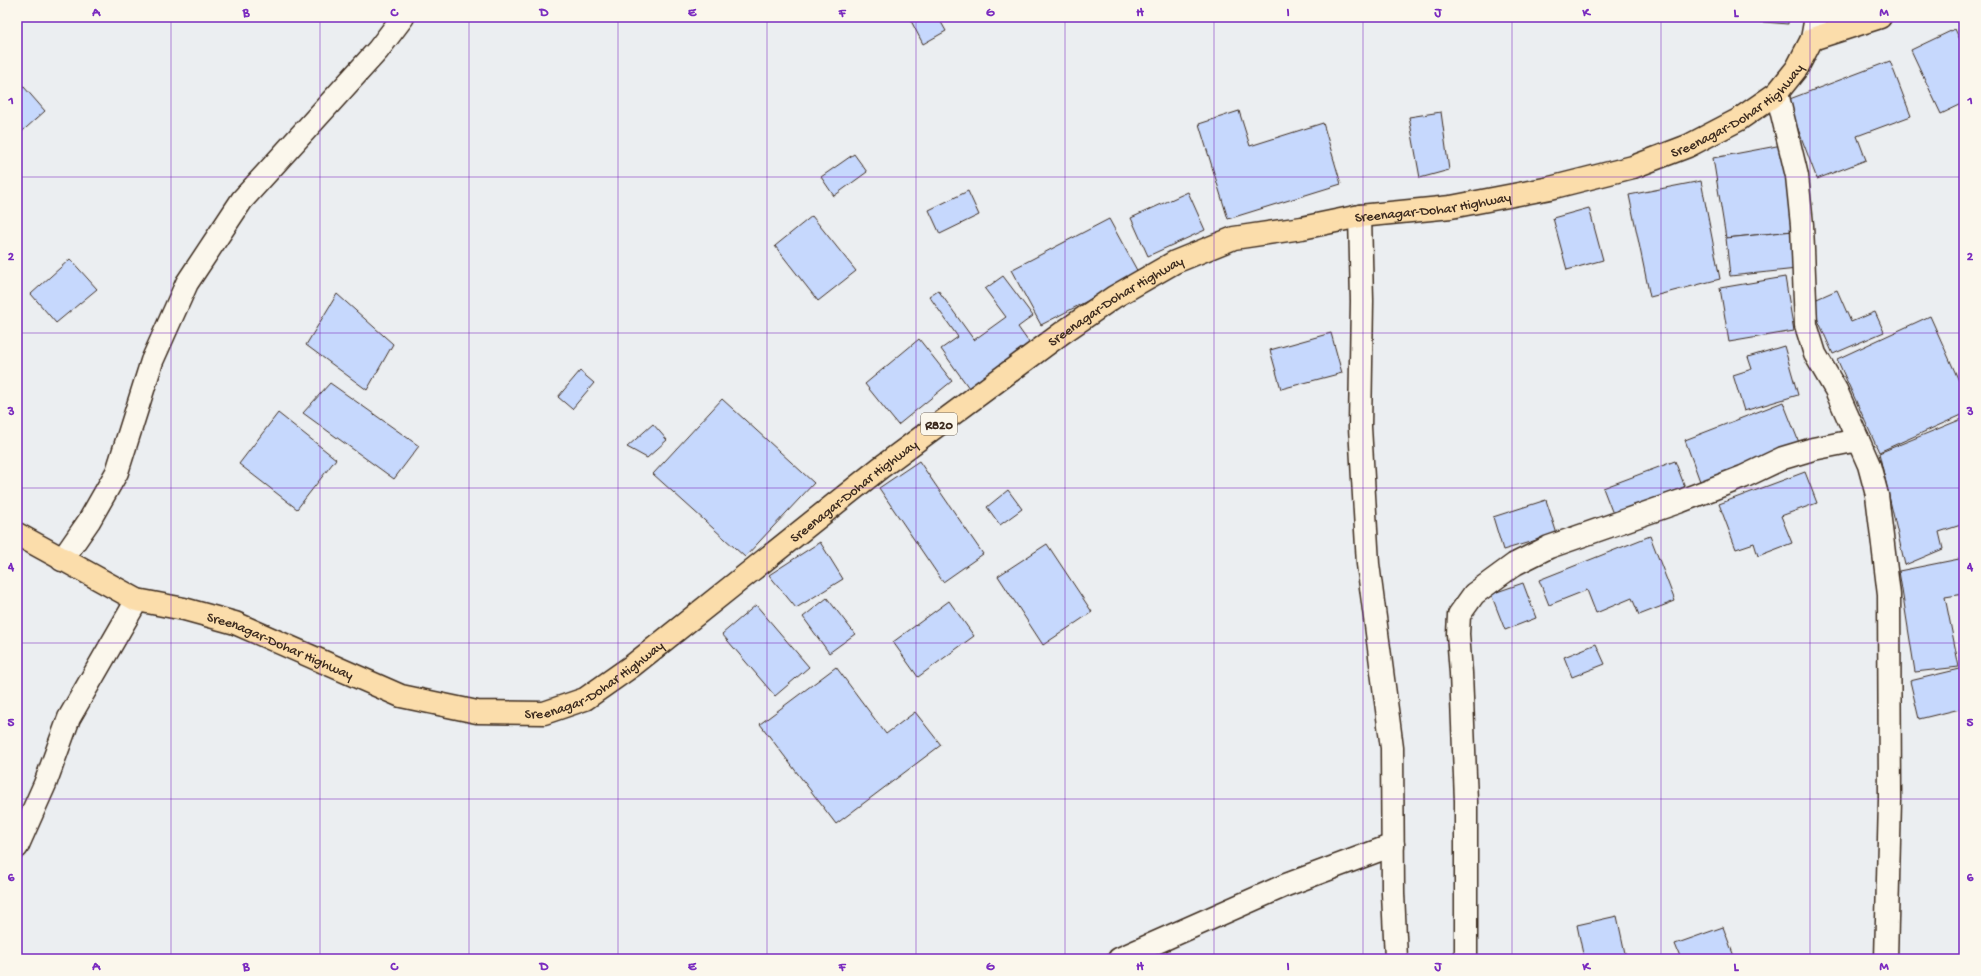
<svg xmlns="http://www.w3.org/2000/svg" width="1981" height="976" viewBox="0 0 1981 976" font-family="'Gochi Hand',sans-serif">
<rect width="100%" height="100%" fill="#ebeef1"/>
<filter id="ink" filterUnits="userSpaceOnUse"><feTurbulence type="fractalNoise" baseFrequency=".025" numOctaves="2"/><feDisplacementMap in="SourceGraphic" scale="8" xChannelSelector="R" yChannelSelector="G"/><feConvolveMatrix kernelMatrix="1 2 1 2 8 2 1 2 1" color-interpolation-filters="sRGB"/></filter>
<g filter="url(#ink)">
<g fill="#c6d8fd" stroke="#3b2a1e">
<polygon points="909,17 938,17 946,31 923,44"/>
<polygon points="1728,17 1788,17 1788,24 1728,19"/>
<polygon points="1955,29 1964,48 1964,103 1941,114 1911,50"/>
<polygon points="1890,61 1911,116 1857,136 1866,160 1817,179 1787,100"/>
<polygon points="17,79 45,111 17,136"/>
<polygon points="1239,111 1250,146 1323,123 1341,184 1228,219 1199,124"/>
<polygon points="1441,112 1449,170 1420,178 1409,117"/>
<polygon points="1782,145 1793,231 1726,238 1713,158"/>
<polygon points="854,154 867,172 834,196 821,177"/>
<polygon points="1701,181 1720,279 1650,297 1629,195"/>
<polygon points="968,191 979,215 940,234 929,210"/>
<polygon points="1188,192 1205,230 1148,256 1131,218"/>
<polygon points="1589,208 1603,260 1567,270 1553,218"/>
<polygon points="812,216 856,271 818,301 775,246"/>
<polygon points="1109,219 1139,274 1041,325 1011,270"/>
<polygon points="1793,231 1797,269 1730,276 1726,238"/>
<polygon points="70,259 97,289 56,323 31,294"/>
<polygon points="1003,276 1033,316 1018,327 1030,344 969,388 941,349 958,337 929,296 938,290 974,340 1006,317 985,289"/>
<polygon points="1785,277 1794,331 1729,342 1720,288"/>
<polygon points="1837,290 1851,322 1875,312 1884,332 1833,354 1810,302"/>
<polygon points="337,294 393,344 367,390 306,345"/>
<polygon points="1930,316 1964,392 1964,414 1879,452 1837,359"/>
<polygon points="1331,333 1342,373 1281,389 1270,350"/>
<polygon points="919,339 952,381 898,425 865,384"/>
<polygon points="1784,346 1798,395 1744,411 1733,375 1752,369 1748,357"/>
<polygon points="580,371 594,383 572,409 558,397"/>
<polygon points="330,383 419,446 394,479 303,413"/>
<polygon points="722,399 814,483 745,557 653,474"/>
<polygon points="1783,402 1800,445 1701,484 1685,440"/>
<polygon points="278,413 336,459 297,509 239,464"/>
<polygon points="1962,419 1964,424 1964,524 1939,532 1943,549 1905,565 1879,453"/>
<polygon points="653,424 667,440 647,458 627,447"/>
<polygon points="919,461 983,554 943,582 879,488"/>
<polygon points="1675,461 1685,487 1613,514 1603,488"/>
<polygon points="1805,472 1817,503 1781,516 1792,543 1758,556 1754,543 1736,549 1719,504"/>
<polygon points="1008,490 1022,509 1000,525 987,507"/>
<polygon points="1546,500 1557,534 1503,550 1493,517"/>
<polygon points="1650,536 1675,601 1639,615 1632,598 1596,613 1587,590 1549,605 1539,580"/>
<polygon points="820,542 843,579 796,608 769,575"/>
<polygon points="1047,544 1092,612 1043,645 998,576"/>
<polygon points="1964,558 1964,594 1945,597 1959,667 1915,672 1899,571"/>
<polygon points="1523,583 1536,618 1505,630 1491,594"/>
<polygon points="827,598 855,634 829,653 803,617"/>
<polygon points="949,601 974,636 918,677 893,642"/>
<polygon points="756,605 809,667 775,696 722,634"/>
<polygon points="1596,644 1605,664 1572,677 1564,657"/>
<polygon points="836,667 886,734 915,712 941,745 836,824 760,724"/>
<polygon points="1964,668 1964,708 1919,719 1910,681"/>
<polygon points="1617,916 1626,958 1584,959 1577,925"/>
<polygon points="1723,927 1735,959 1681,959 1675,944"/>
</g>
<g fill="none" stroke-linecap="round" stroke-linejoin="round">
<defs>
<g id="minor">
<polyline points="1812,39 1816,17"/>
<polyline points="1777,93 1797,176 1802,225 1806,325 1815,354 1836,390 1869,465 1877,495 1889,595 1890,800 1886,959"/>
<polyline points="1360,216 1362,301 1360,427 1368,564 1392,748 1393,893 1396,959"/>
<polyline points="62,560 89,521 117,472 152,361 187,283 242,200 378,50 403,17"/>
<polyline points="17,847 45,784 69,718 137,600"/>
<polyline points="1119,959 1286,885 1393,845"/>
<polyline points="1466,959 1466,801 1461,673 1458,634 1459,615 1474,594 1515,564 1549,547 1681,501 1743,477 1783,458 1813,449 1858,440"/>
</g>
<g id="major">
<path id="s1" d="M17,534L137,600L184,609L235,623L401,696L477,712L544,713L585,699L632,666L880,468L1062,333L1114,297L1175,262L1234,238L1302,228L1360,216L1451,207L1550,188L1633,167L1688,146L1738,120L1777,93L1797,68L1812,39L1880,17"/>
</g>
</defs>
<use href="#minor" stroke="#3b2a1e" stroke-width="25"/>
<use href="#major" stroke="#3b2a1e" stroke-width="25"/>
<use href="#minor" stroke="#fbf7ec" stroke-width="22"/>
<use href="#major" stroke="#fbddab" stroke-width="22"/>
</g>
</g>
<path fill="none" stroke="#7b2cbf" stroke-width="1" stroke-opacity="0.55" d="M171,17V959M320,17V959M469,17V959M618,17V959M767,17V959M916,17V959M1065,17V959M1214,17V959M1363,17V959M1512,17V959M1661,17V959M1810,17V959M17,177H1964M17,333H1964M17,488H1964M17,643H1964M17,799H1964"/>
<g text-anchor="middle" stroke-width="4" stroke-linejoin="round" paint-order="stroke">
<rect fill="#fbf7ec" stroke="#75685c" stroke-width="1" x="921" y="413" width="36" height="22" rx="3"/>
<g font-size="13" font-weight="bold" fill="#3b2a1e">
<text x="939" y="429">R820</text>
</g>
<g font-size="14" fill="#3b2a1e" stroke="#fbf7ec">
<text dy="5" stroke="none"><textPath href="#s1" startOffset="1931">Sreenagar-Dohar Highway</textPath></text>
<text dy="5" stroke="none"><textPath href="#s1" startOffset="1607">Sreenagar-Dohar Highway</textPath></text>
<text dy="5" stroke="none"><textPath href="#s1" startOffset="1271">Sreenagar-Dohar Highway</textPath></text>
<text dy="5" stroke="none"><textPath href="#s1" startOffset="947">Sreenagar-Dohar Highway</textPath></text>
<text dy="5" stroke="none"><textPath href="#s1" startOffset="288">Sreenagar-Dohar Highway</textPath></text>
<text dy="5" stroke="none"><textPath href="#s1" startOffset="623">Sreenagar-Dohar Highway</textPath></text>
</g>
</g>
<rect width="1981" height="976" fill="none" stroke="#fbf7ec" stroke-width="44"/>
<rect x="22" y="22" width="1937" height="932" fill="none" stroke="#7b2cbf" stroke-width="1.5"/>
<g font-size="13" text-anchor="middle" font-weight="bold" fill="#7b2cbf">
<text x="96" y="16">A</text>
<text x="246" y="16">B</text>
<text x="394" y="16">C</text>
<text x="544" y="16">D</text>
<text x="692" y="16">E</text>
<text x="842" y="16">F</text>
<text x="990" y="16">G</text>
<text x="1140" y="16">H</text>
<text x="1288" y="16">I</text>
<text x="1438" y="16">J</text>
<text x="1586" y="16">K</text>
<text x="1736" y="16">L</text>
<text x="1884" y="16">M</text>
<text x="11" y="104">1</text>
<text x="1970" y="104">1</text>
<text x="11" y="260">2</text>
<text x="1970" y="260">2</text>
<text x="11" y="415">3</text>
<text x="1970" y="415">3</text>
<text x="11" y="570">4</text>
<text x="1970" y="570">4</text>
<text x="11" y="726">5</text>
<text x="1970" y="726">5</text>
<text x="11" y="881">6</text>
<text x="1970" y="881">6</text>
<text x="96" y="970">A</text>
<text x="246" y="970">B</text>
<text x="394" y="970">C</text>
<text x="544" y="970">D</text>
<text x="692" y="970">E</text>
<text x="842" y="970">F</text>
<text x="990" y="970">G</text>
<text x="1140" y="970">H</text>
<text x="1288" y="970">I</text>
<text x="1438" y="970">J</text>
<text x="1586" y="970">K</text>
<text x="1736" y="970">L</text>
<text x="1884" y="970">M</text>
</g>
</svg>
